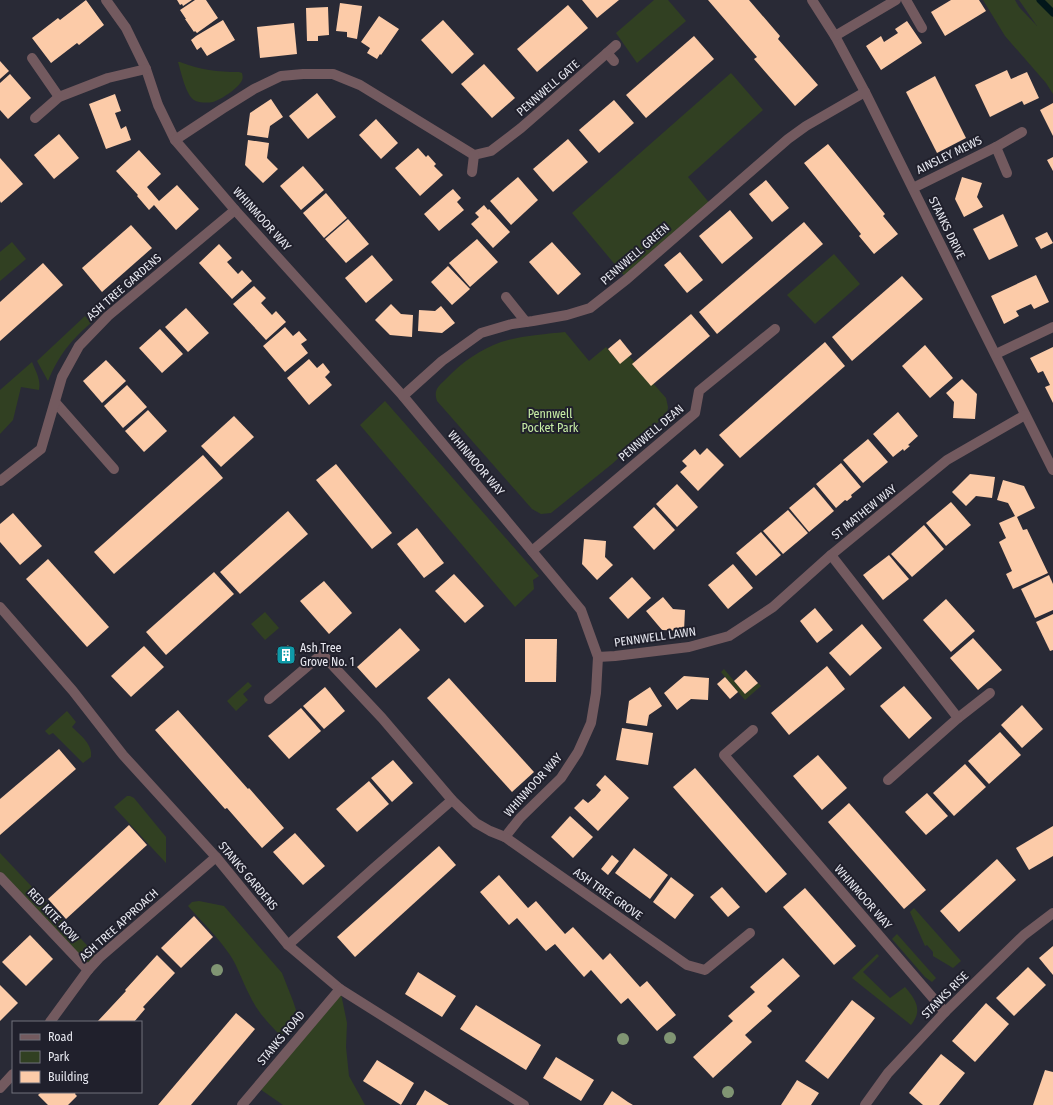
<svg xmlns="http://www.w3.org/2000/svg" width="1053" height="1105" viewBox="0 0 1053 1105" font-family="'Fira Sans Condensed',sans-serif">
<rect width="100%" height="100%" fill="#292a36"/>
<g fill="#314022">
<polygon points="654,0 668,0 686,21 637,63 616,33"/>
<polygon points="983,0 1015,0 1019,7 1037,26 1019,0 1053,0 1053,94 1046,83 1005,36"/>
<path d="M178,62H180C201,70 217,72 239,72L242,73C243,77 243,79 241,82C237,89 220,100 213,102C208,103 198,103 194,100C186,95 181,72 178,62Z"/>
<polygon points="731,73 763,110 688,177 711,205 627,279 572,213"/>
<polygon points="12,242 26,259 0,281 0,252"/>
<polygon points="834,254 860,284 815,324 787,295"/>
<path d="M85,316L91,323C70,341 59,355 48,381L37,361Z"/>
<path d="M565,332L589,361L606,347L620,363L629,356L666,398L668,407L667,414L612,464L551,513L541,514L532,509L437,401C433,389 439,386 447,378C461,363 481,349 501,342C520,336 545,334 565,332Z"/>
<path d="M32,362C36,372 41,380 39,390L21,387L13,420L0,434V390Z"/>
<polygon points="385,401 539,576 533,580 534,589 515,607 360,425"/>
<polygon points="265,612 279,628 265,640 251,624"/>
<polygon points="724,669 745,694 758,683 761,686 745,700 721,672"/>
<polygon points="248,682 252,686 243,694 248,700 236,711 227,701"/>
<path d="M67,711L76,722L72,727C80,735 93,744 91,757L83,763L53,733L49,735L45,731Z"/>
<polygon points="127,796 130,796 134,798 166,837 166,863 114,807"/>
<polygon points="0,853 99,958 88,970 0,877"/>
<path d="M199,901L224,906L282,973L293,1001L296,1010L295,1019L283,1034L280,1035C268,1023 256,1010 249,994C242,981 238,967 230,955C218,937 202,922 188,906L192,902Z"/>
<polygon points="914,908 961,961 953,968 933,956 933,952 927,945 925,946 910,912"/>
<polygon points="897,934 936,978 932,982 925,977 892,939"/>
<path d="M877,954L879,956L863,972L890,998L905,987C916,1000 923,1010 911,1025L852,978Z"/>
<polygon points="340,989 347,1023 346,1047 349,1076 365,1105 283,1105 257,1087"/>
</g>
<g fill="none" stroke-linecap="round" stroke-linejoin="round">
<polyline stroke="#02171a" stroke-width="7" points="1040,0 1053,13"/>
</g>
<g fill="#fccba8">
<polygon points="86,0 104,25 79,45 77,43 51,63 32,38 58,18 60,20"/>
<polygon points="177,0 192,0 183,6 182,4 180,5"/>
<polygon points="195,0 206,0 218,18 197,33 195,31 194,32 185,19 186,19 180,10"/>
<polygon points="582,0 619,0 597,18"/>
<polygon points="708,0 749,0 780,36 778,39 818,85 795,106 754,59 757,57"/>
<polygon points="951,0 979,0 986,11 945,36 931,12"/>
<polygon points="340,3 362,6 357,39 347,37 347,32 336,31"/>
<polygon points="568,5 588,28 537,72 517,49"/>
<polygon points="328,7 329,35 318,36 318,41 307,41 306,8"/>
<polygon points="379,16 399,29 381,55 380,54 377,59 367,53 370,48 361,42"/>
<polygon points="223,20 235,40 207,56 201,47 197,50 191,40 196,36"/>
<polygon points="443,20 474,54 452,74 421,40"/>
<polygon points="907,21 922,43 881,70 866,46 881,36 884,42 898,33 895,29"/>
<polygon points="294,23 297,54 260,58 257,27"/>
<polygon points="694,36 714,59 646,118 626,95"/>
<polygon points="0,61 9,71 0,79"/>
<polygon points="484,64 515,98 492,118 461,84"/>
<polygon points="1007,70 1011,79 1027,72 1039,98 1024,105 1022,101 990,117 975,85"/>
<polygon points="10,74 31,98 8,119 0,110 0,83"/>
<polygon points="935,76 966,138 937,153 906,92"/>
<polygon points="317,93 336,117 308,139 289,116"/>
<polygon points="115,94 121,111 115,113 121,129 126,126 131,140 106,149 89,104"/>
<polygon points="271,99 283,117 270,126 268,138 247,135 250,113"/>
<polygon points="614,100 634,123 599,153 579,130"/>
<polygon points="1053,103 1053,136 1040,110"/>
<polygon points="376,119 398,143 381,159 359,135"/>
<polygon points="59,134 79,158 54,179 34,155"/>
<polygon points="568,139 588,162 553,192 533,169"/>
<polygon points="248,140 269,143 267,158 278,169 263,183 245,165"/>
<polygon points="828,144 885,214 883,216 898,234 874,254 859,236 861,234 804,163"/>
<polygon points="418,148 426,157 428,155 436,164 434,166 443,175 420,196 395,168"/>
<polygon points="139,150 161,174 147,187 159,201 177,185 199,209 176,230 154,205 149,210 137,196 138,195 116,171"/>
<polygon points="1053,157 1053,171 1047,160"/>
<polygon points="0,158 23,184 1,203 0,201"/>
<polygon points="303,166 324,190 301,210 280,186"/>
<polygon points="518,177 538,200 511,225 490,201"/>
<polygon points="962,177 982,183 977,197 983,207 964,217 955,199"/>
<polygon points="766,180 789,208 772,222 749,194"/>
<polygon points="453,189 461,198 457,202 464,210 439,231 424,214 448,193"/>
<polygon points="326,193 347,218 324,238 303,213"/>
<polygon points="484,205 488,210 489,209 510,232 493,248 471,224 479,217 475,213"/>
<polygon points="730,210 753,238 722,264 699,236"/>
<polygon points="1003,214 1018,246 989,260 973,229"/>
<polygon points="348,219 369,244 346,263 325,239"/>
<polygon points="804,222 823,244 717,334 699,312"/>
<polygon points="131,225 152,248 102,292 82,268"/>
<polygon points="1047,232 1053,243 1041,249 1035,238"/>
<polygon points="477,239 498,262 470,287 449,263"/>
<polygon points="552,242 581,274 558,295 529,262"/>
<polygon points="219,244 232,258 227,262 238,274 242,270 252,281 232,299 199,263"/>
<polygon points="680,252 703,280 687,293 664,265"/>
<polygon points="372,255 393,280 366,303 345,278"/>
<polygon points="43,263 63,285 0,341 0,302"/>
<polygon points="448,266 470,289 452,305 431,282"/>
<polygon points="1036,275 1049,302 1034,309 1031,304 1016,311 1019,316 1004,324 991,296"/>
<polygon points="902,276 923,299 852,361 832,337"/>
<polygon points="254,286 266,298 261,303 272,315 276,311 286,322 266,340 233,304"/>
<polygon points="391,304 401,314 413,315 412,337 390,335 375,320"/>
<polygon points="441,306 455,323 442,333 418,331 419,310 435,311"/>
<polygon points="186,308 209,333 188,352 165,327"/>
<polygon points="691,314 710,336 651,386 632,364"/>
<polygon points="285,327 293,336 299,331 307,340 301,344 308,353 285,372 263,346"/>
<polygon points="160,329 183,354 162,373 139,348"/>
<polygon points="620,339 632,354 620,364 608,349"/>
<polygon points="825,342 845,366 740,458 719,435"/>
<polygon points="925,345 953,378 930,398 902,366"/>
<polygon points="1053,347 1053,403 1045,387 1050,385 1043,371 1038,373 1030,358"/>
<polygon points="309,359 317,368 323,363 330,372 325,377 332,385 309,405 287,378"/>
<polygon points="106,360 126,381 102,403 83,381"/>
<polygon points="962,379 977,394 975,419 953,418 954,402 946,393"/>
<polygon points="127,385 147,407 123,428 104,406"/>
<polygon points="148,410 167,431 144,452 125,431"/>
<polygon points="898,412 918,436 908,445 910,446 904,451 903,449 893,457 873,434"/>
<polygon points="234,416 254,437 221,467 201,446"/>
<polygon points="868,439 888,462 863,483 843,460"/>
<polygon points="707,448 724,465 698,491 680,472 687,466 682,461 695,449 700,455"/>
<polygon points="203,455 223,478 114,574 94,552"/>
<polygon points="841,463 861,487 851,495 852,497 847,501 845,500 836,508 816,484"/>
<polygon points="336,464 392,533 372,549 316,480"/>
<polygon points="970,474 995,477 992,498 976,496 966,506 952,492"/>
<polygon points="1003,480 1024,486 1035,508 1017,517 1023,530 1027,529 1048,573 1013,589 1006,574 1012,571 999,542 1006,538 999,523 1015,516 1008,503 997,500"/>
<polygon points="677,484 698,507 677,527 656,504"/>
<polygon points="814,487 834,511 809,532 789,508"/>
<polygon points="951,502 971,525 946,546 926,523"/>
<polygon points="654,507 675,530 654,550 633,527"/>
<polygon points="788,510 808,533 783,554 763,531"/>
<polygon points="288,511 308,534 240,594 220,572"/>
<polygon points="13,513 42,546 20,565 0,542 0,524"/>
<polygon points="924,525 944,549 912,577 891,554"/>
<polygon points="417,528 444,563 424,578 397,544"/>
<polygon points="761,532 781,555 756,576 736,553"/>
<polygon points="584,539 606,541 605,557 613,565 597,580 582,564"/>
<polygon points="889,555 909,579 883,600 863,575"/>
<polygon points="48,559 109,627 87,647 26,579"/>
<polygon points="733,564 753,588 728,609 708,585"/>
<polygon points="214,572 234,594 166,655 146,632"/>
<polygon points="454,574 484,606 465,623 435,591"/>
<polygon points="1049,575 1053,584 1053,610 1035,618 1021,589"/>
<polygon points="632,577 651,598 628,619 609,598"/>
<polygon points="324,581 352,613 329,634 300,601"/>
<polygon points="663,597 673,609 685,610 684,631 662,630 646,611"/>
<polygon points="946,599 975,631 951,652 923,620"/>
<polygon points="815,608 833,630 817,643 800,621"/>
<polygon points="1053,614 1053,650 1050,651 1036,622"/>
<polygon points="862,624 882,648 850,676 829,653"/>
<polygon points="400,628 420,650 376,688 357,667"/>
<polygon points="973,638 1002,670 978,690 950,658"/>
<polygon points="525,639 557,639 556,682 525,682"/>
<polygon points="288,645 296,655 285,664 276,654"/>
<polygon points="144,646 164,667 131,697 111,676"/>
<polygon points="827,666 845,689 789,735 771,713"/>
<polygon points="746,670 758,683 745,694 734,681"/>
<polygon points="684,676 709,678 708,700 691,699 677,710 664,693"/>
<polygon points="725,677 738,692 730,699 717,684"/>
<polygon points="449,678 534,772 512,792 427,698"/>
<polygon points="904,686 932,718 909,739 880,706"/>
<polygon points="325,687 345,711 324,729 303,706"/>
<polygon points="650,687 662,706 649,715 647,726 626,723 629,701"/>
<polygon points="1022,705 1043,729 1022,748 1001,725"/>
<polygon points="301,708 321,731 289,759 268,736"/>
<polygon points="178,710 248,789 249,788 284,828 262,848 227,808 225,809 155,730"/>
<polygon points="622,728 653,733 648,765 616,760"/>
<polygon points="1000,732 1021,755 989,784 968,761"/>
<polygon points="59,749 76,769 0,835 0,799"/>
<polygon points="818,755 847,788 822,810 793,776"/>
<polygon points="393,760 413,783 392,802 371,778"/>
<polygon points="965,764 986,787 954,816 933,793"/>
<polygon points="695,768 787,874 766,893 673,787"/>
<polygon points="605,775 629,798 598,831 574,808 583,799 588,803 595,797 601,790 596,785"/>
<polygon points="369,781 389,804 357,832 336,809"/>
<polygon points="927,793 948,816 926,835 905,812"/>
<polygon points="849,803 926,890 904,909 828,822"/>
<polygon points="570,816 593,837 573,858 551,837"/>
<polygon points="129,825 147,845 66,919 48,899"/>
<polygon points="1053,826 1053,856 1029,870 1016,848"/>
<polygon points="295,833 325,866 303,885 273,852"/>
<polygon points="439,846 456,865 355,957 337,937"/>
<polygon points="634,848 668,875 650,899 615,873"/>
<polygon points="612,855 619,861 608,875 601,869"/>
<polygon points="997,859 1016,880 959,932 940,911"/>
<polygon points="499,875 528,908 536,901 565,934 573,927 603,960 610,953 640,987 647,981 676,1015 657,1031 628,998 621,1004 591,970 584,977 555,944 546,951 517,918 509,925 480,892"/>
<polygon points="671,877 694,895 675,919 653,902"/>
<polygon points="722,887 740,907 728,917 710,897"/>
<polygon points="805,888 856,946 834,965 783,907"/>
<polygon points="194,916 213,937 181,968 161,948"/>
<polygon points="30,935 53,959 26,986 2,962"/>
<polygon points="1053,946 1053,975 1039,958"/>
<polygon points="157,955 175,973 143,1007 145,1009 134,1022 97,1022 126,991 125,990"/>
<polygon points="783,958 800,976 767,1006 772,1011 745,1035 752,1042 713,1078 693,1057 733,1021 728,1016 755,992 750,987"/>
<polygon points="1028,967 1046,985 1014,1016 996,998"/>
<polygon points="418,972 456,996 442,1017 405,994"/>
<polygon points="0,985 18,1003 0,1021"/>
<polygon points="852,1000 875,1018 828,1079 805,1061"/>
<polygon points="986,1003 1009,1024 975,1062 952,1041"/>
<polygon points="476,1005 541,1045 526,1070 460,1029"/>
<polygon points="236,1013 255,1029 191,1105 158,1105"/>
<polygon points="941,1054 965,1073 939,1105 923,1105 909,1093"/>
<polygon points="556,1057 594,1080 581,1101 543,1078"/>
<polygon points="377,1060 414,1083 401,1105 363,1081"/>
<polygon points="1045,1070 1053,1072 1053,1105 1033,1105"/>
<polygon points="797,1080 819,1093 811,1105 781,1105"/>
<polygon points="425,1090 444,1102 449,1105 416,1105"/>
<polygon points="612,1091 628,1102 633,1105 603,1105"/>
<polygon points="41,1092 76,1092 75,1094 77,1096 68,1105 48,1105 38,1095"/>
</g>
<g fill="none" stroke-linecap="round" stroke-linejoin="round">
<polyline stroke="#735a5f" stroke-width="10" points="506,297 526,322"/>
<g stroke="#735a5f" stroke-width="10">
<polyline points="106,0 126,28 146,69 158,105 175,140 235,210 403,396 581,610 598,657 596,693 591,723 578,752 561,778 520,818 505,837"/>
<polyline points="812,0 835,36 865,92 975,314 1053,470"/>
<polyline points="906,0 922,28"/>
<polyline points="835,36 896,0"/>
<polyline points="32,58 59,97"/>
<polyline points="614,61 607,53 616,45"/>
<polyline points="35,118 59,97 108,78 146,69"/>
<polyline points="175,140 222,109 254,89 281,76 303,74 333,74 360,85 474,155 491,151 521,128 607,53"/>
<polyline points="996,147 1022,132"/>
<polyline points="472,172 474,155"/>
<polyline points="913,188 996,147 1007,173"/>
<polyline points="996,354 1053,327"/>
<polyline points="403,396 442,361 481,333 512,324 533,321 567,315 590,308 627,279 788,139 806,126 865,92"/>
<polyline points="55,402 114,469"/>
<polyline points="0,481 41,449 62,377 79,346 108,316 235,210"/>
<polyline points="532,551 695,413 699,391 775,329"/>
<polyline points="0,607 73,691 123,755 216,857 288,945 340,989 524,1105"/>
<polyline points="598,657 615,656 689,647 729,636 773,607 831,555"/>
<polyline points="269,699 322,654 382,718 452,800 476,823 490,831 505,837 687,965 705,970 750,933"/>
<polyline points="958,718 990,693"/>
<polyline points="753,730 724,755 945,1012"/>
<polyline points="888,780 958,718 831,555 947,460 1025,415"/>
<polyline points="0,877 88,970"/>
<polyline points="288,945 374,868 452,800"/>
<polyline points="50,1022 88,970 99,958 216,857"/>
<polyline points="0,1088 13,1074"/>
<polyline points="242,1105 340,989"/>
<polyline points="865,1105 888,1073 945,1012 1024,935 1053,913"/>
</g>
</g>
<g fill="#809573">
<circle cx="217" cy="970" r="6"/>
<circle cx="670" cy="1038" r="6"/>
<circle cx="623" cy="1039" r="6"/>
<circle cx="728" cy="1092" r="6"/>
</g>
<defs>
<symbol id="building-square" viewBox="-11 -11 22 22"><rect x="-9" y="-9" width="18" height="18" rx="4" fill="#0f9aa8" stroke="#20202c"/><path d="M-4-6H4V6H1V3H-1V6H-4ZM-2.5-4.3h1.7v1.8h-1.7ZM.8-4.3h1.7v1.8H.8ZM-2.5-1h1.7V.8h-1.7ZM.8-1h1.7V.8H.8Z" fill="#fff"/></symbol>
</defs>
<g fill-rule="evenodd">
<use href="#building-square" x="275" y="644" width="22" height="22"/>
</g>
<g text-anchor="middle" stroke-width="4" stroke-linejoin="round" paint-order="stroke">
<g font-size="12" fill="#e8e9f1" stroke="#20202c">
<text transform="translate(548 88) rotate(-41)" y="4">PENNWELL GATE</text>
<text transform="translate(949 155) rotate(-26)" y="4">AINSLEY MEWS</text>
<text transform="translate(262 219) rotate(48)" y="4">WHINMOOR WAY</text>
<text transform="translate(947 228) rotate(64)" y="4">STANKS DRIVE</text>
<text transform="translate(635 254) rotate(-41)" y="4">PENNWELL GREEN</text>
<text transform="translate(124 287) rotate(-41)" y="4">ASH TREE GARDENS</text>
<text transform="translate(651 433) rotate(-40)" y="4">PENNWELL DEAN</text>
<text transform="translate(476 463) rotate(50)" y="4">WHINMOOR WAY</text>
<text transform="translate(864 512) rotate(-39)" y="4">ST MATHEW WAY</text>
<text transform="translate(655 637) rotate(-8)" y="4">PENNWELL LAWN</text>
<text transform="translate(533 785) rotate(-48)" y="4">WHINMOOR WAY</text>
<text transform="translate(248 876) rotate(50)" y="4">STANKS GARDENS</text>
<text transform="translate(608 894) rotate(35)" y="4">ASH TREE GROVE</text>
<text transform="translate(863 897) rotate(49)" y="4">WHINMOOR WAY</text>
<text transform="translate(53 915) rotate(47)" y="4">RED KITE ROW</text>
<text transform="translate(119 925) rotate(-42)" y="4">ASH TREE APPROACH</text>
<text transform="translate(945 995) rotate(-45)" y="4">STANKS RISE</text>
<text transform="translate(281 1038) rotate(-50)" y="4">STANKS ROAD</text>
</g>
<g font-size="12" fill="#c7eda5" stroke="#20202c">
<text x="550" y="418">Pennwell<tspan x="550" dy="14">Pocket Park</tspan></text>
</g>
<g font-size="12" fill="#e8e9f1" stroke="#20202c" text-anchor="start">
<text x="300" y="652">Ash Tree<tspan x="300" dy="14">Grove No. 1</tspan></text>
</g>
</g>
<rect x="12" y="1021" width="130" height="72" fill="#20202c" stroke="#70707b"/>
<rect x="20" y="1034" width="20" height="6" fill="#735a5f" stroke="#70707b"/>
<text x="48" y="1041" font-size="12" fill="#e8e9f1">Road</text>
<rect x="20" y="1051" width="20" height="12" fill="#314022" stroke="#70707b"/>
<text x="48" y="1061" font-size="12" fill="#e8e9f1">Park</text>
<rect x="20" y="1071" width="20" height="12" fill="#fccba8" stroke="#70707b"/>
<text x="48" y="1081" font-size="12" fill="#e8e9f1">Building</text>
</svg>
